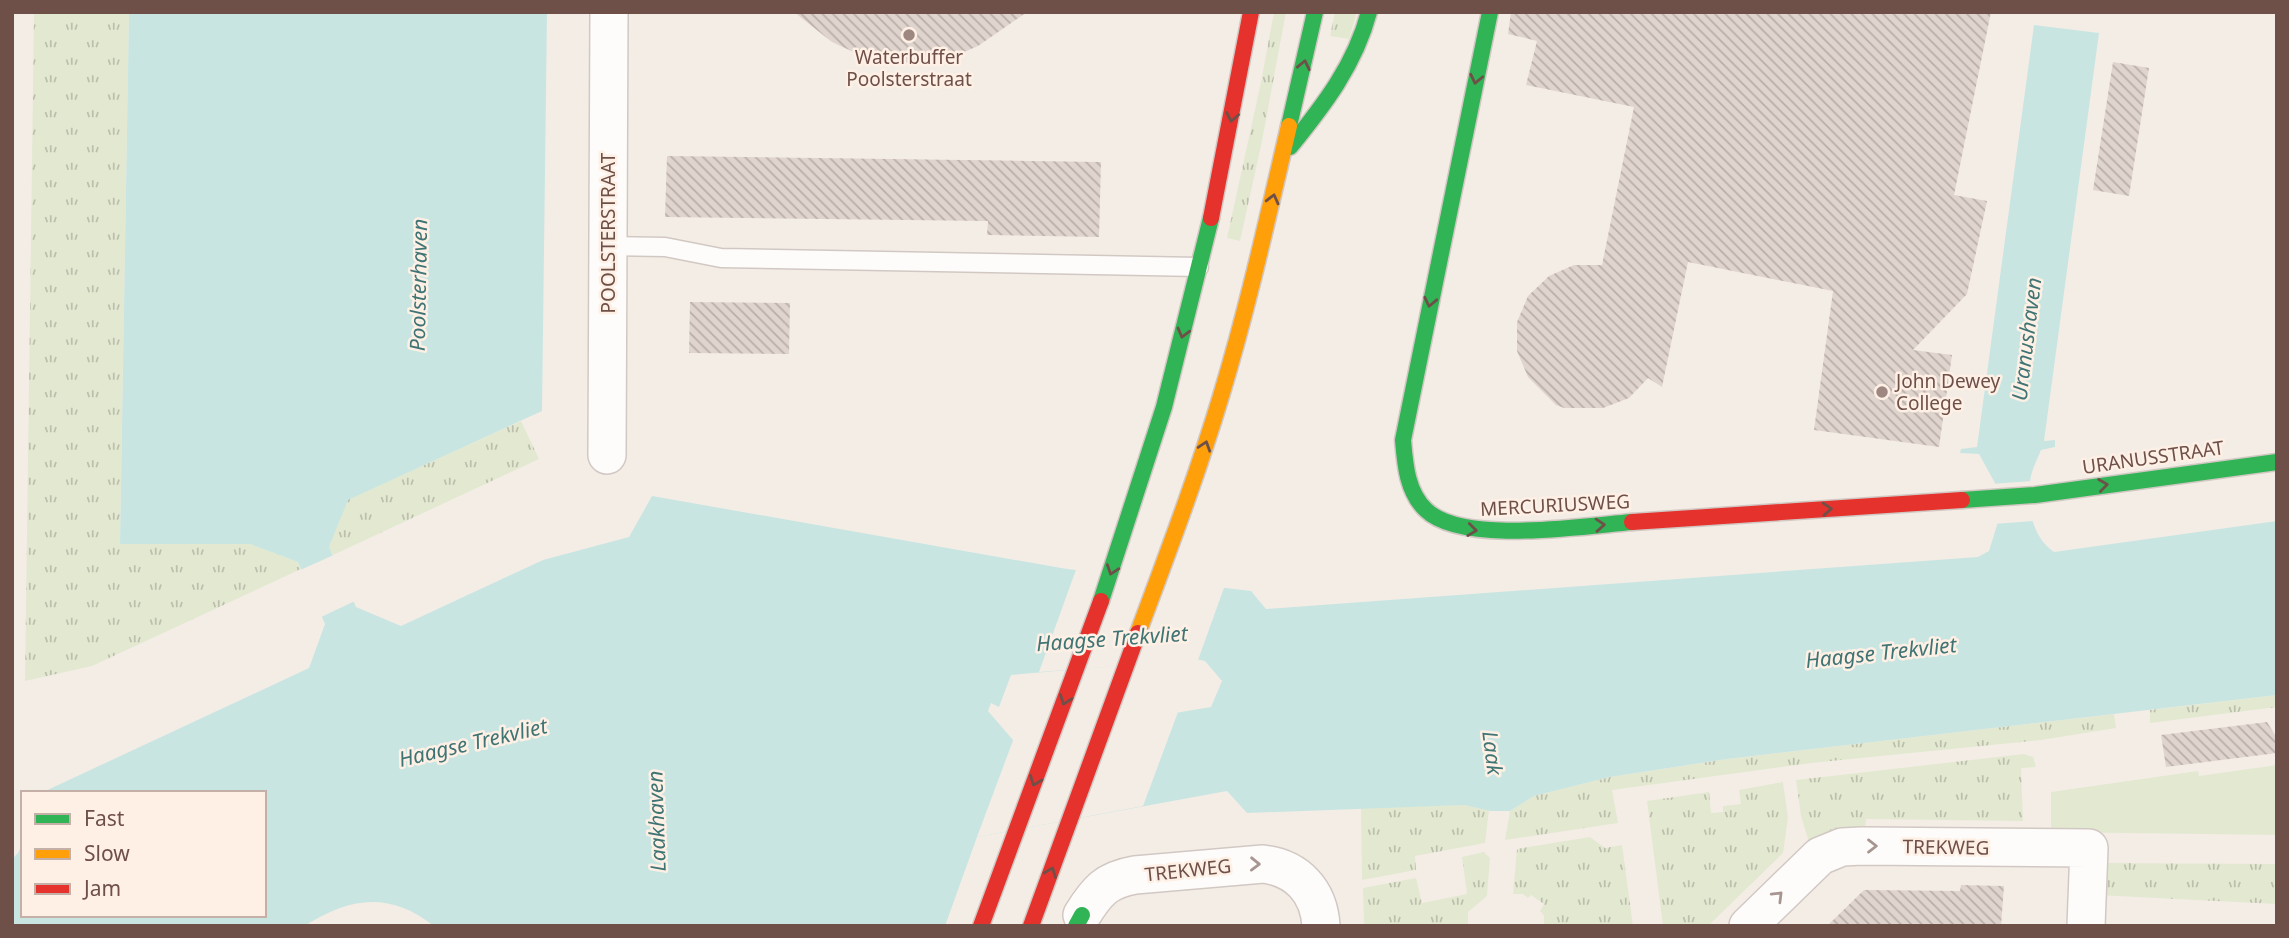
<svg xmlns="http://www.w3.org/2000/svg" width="2289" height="938" viewBox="0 0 2289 938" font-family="'Noto Sans',sans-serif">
<defs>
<pattern id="grass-tufts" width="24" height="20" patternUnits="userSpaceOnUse" patternTransform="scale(1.75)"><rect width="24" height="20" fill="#e3e9d1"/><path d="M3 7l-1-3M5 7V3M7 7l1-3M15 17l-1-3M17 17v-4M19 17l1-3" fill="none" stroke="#bcbfac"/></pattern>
<pattern id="building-back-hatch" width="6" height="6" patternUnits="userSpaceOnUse" patternTransform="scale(1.75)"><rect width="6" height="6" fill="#e0d4ce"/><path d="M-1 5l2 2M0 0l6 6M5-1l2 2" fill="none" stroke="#baaea9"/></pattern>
</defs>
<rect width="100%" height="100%" fill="#f4ede6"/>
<g fill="url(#grass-tufts)">
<polygon points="34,12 129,12 120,543 250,544 298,562 301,569 92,666 25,681"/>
<polygon points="1274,12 1286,12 1262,141 1240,241 1227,238 1261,82"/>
<polygon points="1335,12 1357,12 1349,39 1330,36"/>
<polygon points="521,421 539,459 333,555 329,547 347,500"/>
<polygon points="2277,695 2277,707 2150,723 2150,710"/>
<polygon points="2114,714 2116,728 2041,740 1811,763 1612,790 1618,823 1505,840 1510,811 1534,796 1610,777 1727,759"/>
<polygon points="2024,754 2033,757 2036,767 2021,768 2023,821 1866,819 1865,834 1811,849 1801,816 1796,780"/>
<polygon points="1783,782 1788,818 1783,853 1708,926 1663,926 1647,801 1709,792 1711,813 1723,812 1723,806 1741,804 1739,790"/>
<polygon points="1464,805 1489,810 1485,843 1415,856 1416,870 1362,880 1361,807"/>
<polygon points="1590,837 1605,848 1622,845 1633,926 1544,926 1544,916 1540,911 1544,904 1531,895 1528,898 1523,894 1513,894 1517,849"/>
<polygon points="1484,852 1490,858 1487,896 1468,912 1468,926 1364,926 1363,888 1416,878 1422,903 1467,894 1462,857"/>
<polygon points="2107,863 2277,864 2277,904 2096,895"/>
</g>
<polygon fill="#e3e9d1" points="2277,765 2277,835 2051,832 2051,792 2198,771 2199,776"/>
<path fill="#c9e5e2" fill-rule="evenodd" d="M129,12H547L542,411L348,500L329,547L356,607L401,626L543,560L629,537L652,496L1067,569L1251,591L1266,609L1978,557L1989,551L1997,525L1995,483L1979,454L1960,453L1961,449L1977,447L2034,25L2099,33L2044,441L2055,440V447L2041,450C2037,460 2031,471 2030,482C2027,507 2032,537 2054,552L2277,521V695L1727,759L1610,777L1534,796L1510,811H1491L1464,805L1247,813L1227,791L977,837L945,926H434C389,891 351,897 304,926H12V859L18,853L23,842V915H264V793H41L309,668L325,624L298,562L250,544H120ZM1196,659L1205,661L1222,681L1211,707L1013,740L988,711L991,703L999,707L1011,675Z"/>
<g fill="#f4ede6">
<polygon points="2033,481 2035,521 1993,524 1991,484"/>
<polygon points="336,554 357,600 319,618 298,571"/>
<polygon points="1077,567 1225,585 1198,660 1039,672"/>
<polygon points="1178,712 1143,806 977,837 1014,738"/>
</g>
<g fill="url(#building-back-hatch)">
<polygon points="794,12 1027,12 978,46 950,58 919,63 889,62 860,55 832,42"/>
<polygon points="1511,12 1991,12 1954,195 1987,201 1967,294 1913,350 1952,355 1939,447 1814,430 1833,291 1688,262 1662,387 1648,378 1629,398 1603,408 1564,408 1556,405 1528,377 1517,351 1517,322 1528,296 1549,276 1574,265 1602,265 1634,107 1526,85 1537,41 1508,34"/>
<polygon points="2113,62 2149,68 2129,196 2093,190"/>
<polygon points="667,156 1101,162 1099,237 987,235 988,221 665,217"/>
<polygon points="690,302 790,303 789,354 689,353"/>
<polygon points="2267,722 2277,738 2277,753 2166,767 2161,735"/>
<polygon points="1961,885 2004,886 2001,926 1827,926 1864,890 1960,891"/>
</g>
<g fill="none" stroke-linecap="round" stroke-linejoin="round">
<defs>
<polyline id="lane" points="607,246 665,247 721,258 1199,267"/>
<g id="street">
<polyline points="607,455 609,12"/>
<path d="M1082,915C1097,891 1106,880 1135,875L1263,864C1297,868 1319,891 1321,926"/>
<polyline points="1748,926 1820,856 1842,847 1862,846 2089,848 2086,926"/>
</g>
<g id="fast">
<path d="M1490,12L1403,440C1405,464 1407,492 1426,510C1462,545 1583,526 1632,522"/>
<polyline points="1289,126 1315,12"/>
<path d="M1290,147C1324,105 1355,65 1369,12"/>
<polyline points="1962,500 2035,495 2277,462"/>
<polyline points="1101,601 1164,407 1211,218"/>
<polyline points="1076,926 1082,915"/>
</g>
<path id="slow" d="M1138,633C1167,555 1197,476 1221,396C1248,307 1268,216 1289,126"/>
<g id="jam">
<polyline points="1211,218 1251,12"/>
<polyline points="1632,522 1962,500"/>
<polyline points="981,926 1101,601"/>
<polyline points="1031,926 1138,633"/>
</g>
</defs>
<use href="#lane" stroke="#d2c8c3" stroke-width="21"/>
<use href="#street" stroke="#d2c8c3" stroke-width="40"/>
<use href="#fast" stroke="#d2c8c3" stroke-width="19"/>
<use href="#slow" stroke="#d2c8c3" stroke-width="19"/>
<use href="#jam" stroke="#d2c8c3" stroke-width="19"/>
<use href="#lane" stroke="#fdfcfb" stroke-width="18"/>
<use href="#street" stroke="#fdfcfb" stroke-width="37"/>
<use href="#fast" stroke="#30b455" stroke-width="16"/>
<use href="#slow" stroke="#ff9f0a" stroke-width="16"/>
<use href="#jam" stroke="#e5322d" stroke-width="16"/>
</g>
<defs><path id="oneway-chevron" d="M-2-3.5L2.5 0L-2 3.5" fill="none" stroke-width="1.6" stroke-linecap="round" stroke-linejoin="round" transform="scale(1.75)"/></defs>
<g stroke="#6f5049">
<use href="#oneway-chevron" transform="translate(1304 65) rotate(-78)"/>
<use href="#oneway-chevron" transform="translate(1476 79) rotate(102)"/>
<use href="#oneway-chevron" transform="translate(1232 117) rotate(101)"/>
<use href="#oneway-chevron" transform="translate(1273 199) rotate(-76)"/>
<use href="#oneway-chevron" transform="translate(1430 302) rotate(102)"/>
<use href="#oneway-chevron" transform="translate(1183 333) rotate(105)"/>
<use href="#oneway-chevron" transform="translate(1205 446) rotate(-72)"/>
<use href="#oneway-chevron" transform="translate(2103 485) rotate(-8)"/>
<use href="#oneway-chevron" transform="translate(1827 509) rotate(-4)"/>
<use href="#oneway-chevron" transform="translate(1600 525) rotate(-4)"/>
<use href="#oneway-chevron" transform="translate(1472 530) rotate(7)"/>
<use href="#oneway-chevron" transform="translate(1112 570) rotate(109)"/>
<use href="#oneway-chevron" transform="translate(1065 700) rotate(110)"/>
<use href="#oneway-chevron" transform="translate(1035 781) rotate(111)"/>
<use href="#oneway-chevron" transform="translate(1051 872) rotate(-69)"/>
</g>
<g stroke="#a89590">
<use href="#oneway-chevron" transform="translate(1872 846)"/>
<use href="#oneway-chevron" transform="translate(1255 864) rotate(1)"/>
<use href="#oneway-chevron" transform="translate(1778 896) rotate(-45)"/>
</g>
<g fill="#9e8780" stroke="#fef0e5" stroke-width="2.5">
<circle cx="909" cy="35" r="7"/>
<circle cx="1882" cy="392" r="7"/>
</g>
<g text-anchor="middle" stroke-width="5" stroke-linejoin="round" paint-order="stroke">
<g font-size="19" fill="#6f5049" stroke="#fef0e5">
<text x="909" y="64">Waterbuffer<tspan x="909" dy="22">Poolsterstraat</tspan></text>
<text x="1896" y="388" text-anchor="start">John Dewey<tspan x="1896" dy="22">College</tspan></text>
</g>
<g font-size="19" fill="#6f5049" stroke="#fef0e5">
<text transform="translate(608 233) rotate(-90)" y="7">POOLSTERSTRAAT</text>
<text transform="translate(2153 457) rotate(-8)" y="7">URANUSSTRAAT</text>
<text transform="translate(1555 505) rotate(-3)" y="7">MERCURIUSWEG</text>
<text transform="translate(1946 847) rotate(1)" y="7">TREKWEG</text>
<text transform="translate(1188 870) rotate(-6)" y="7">TREKWEG</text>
</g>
<g font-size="21" font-style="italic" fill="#3f7474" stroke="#fef0e5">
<text transform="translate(419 285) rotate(-89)" y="7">Poolsterhaven</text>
<text transform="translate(2027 339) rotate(-83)" y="7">Uranushaven</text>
<text transform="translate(1112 639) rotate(-4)" y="7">Haagse Trekvliet</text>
<text transform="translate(1881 653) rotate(-6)" y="7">Haagse Trekvliet</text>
<text transform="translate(473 743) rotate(-13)" y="7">Haagse Trekvliet</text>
<text transform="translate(1492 753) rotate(83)" y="7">Laak</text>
<text transform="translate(657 821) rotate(-92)" y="7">Laakhaven</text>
</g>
</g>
<rect width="2289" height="938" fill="none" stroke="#6f5049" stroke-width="28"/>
<rect x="21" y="791" width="245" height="126" fill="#fef0e5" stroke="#c5b0a7" stroke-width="2"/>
<rect x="35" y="814" width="35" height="10" fill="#30b455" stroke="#c5b0a7" stroke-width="2"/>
<text x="84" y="826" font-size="21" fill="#6f5049">Fast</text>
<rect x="35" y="849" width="35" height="10" fill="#ff9f0a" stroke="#c5b0a7" stroke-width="2"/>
<text x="84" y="861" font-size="21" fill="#6f5049">Slow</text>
<rect x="35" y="884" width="35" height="10" fill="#e5322d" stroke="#c5b0a7" stroke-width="2"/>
<text x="84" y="896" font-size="21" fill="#6f5049">Jam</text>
</svg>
